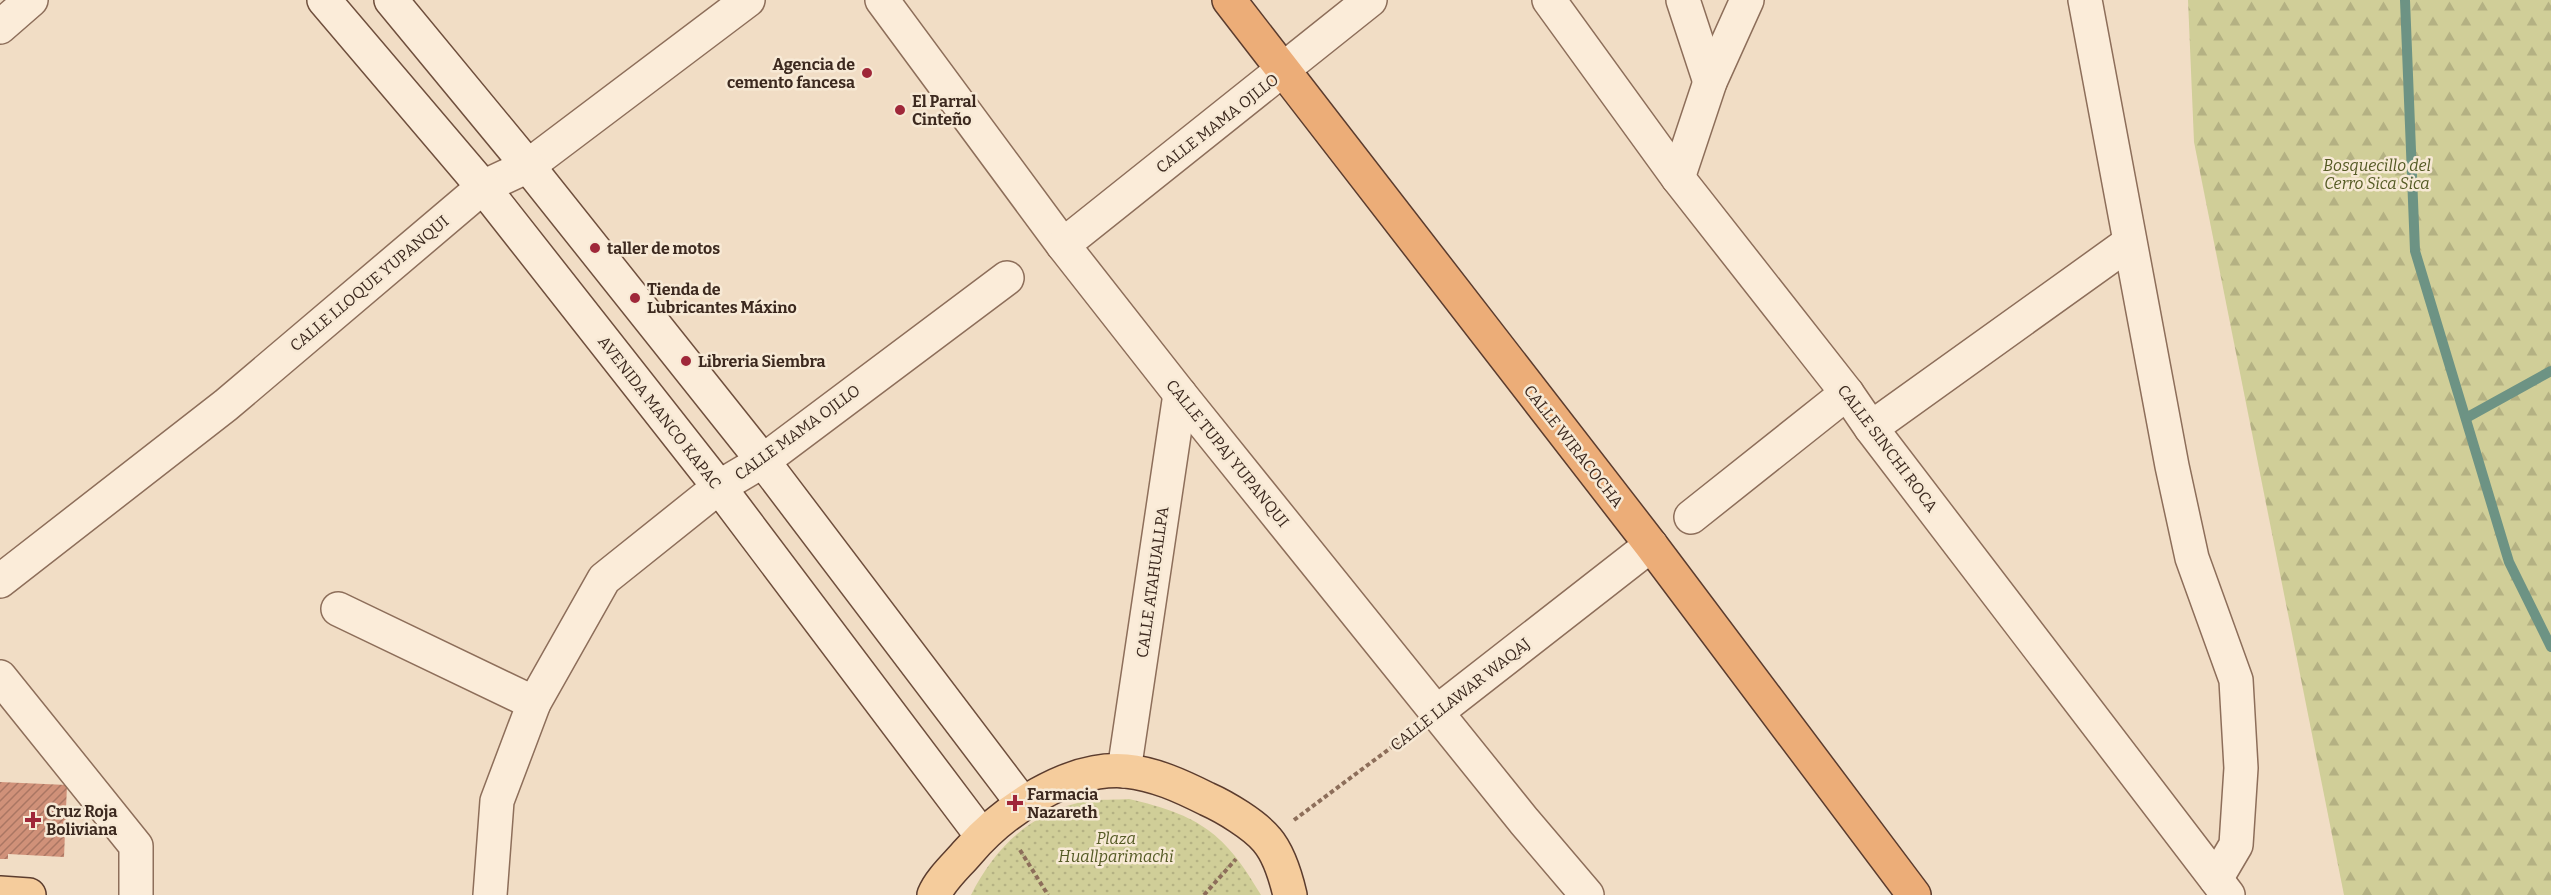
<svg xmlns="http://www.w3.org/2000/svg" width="2551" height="895" viewBox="0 0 2551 895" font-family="Bitter,serif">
<defs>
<pattern id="forest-firs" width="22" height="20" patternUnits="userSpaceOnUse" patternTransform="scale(1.5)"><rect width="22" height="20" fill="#d0ce98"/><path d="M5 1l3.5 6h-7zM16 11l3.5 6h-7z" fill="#b4b183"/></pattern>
<pattern id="park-dots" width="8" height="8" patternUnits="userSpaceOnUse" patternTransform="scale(1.5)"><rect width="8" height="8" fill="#d0ce98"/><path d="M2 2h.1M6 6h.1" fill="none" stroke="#b4b183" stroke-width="1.8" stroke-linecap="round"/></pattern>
<pattern id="building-hatch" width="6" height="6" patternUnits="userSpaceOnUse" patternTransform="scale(1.5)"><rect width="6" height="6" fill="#d09179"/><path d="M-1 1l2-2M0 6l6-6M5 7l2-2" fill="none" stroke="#aa7663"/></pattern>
</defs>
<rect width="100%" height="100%" fill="#f1ddc5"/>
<polygon fill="url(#forest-firs)" points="2188,0 2551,0 2551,895 2344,895 2194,142"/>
<path fill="url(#park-dots)" d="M1129,799C1199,815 1225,833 1261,895H971C995,847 1032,811 1087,801C1101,799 1116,800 1129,799Z"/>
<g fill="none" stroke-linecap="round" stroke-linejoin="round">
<g stroke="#6d9384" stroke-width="10">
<polyline points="2405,0 2415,251 2509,562 2551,647"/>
<polyline points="2466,418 2551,371"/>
</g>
</g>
<polygon fill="url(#building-hatch)" points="0,782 67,785 64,857 8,854 8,859 0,859"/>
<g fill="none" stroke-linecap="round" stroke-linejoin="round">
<defs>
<g id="minor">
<polyline points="882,0 1063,245 1180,394 1524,821 1587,895"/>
<polyline points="1549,0 1678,178 1847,393 1871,428 2228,895"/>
<polyline points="1683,0 1710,82"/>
<polyline points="2085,0 2172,466 2192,558 2236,680 2241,768 2236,845 2216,879"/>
<polyline points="0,27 31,0"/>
<polyline points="1678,178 1710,82 1747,0"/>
<polyline points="1063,245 1370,0"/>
<polyline points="1871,428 2129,243"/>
<polyline points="1691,517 1847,393"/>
<polyline points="0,581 226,405 483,187 528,166 748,0"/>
<polyline points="338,609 534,703"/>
<polyline points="0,677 136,846 136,895"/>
<polyline points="1437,712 1651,545"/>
<polyline points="1124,771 1180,394"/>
<polyline points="490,895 497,801 534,703 604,579 719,487 763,461 1007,278"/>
</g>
<g id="secondary">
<polyline points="324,0 483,187 719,487 982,836"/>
<polyline points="391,0 528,166 763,461 1023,804"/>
</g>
<g id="primary">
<polyline points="0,893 29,895"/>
<path d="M934,895C940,880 957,865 968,852C1003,811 1069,766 1126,771C1155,774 1181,786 1207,799C1225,807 1255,825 1267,840C1279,854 1286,878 1290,895"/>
</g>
<polyline id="trunk" points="1229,0 1651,545 1914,895"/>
</defs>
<use href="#minor" stroke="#8d6e5a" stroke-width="36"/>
<use href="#secondary" stroke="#6f4f3d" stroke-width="36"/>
<use href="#primary" stroke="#5b3c2e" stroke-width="36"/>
<use href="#trunk" stroke="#5b3c2e" stroke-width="36"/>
<g stroke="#8d6e5a" stroke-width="4" stroke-dasharray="4.5 3" stroke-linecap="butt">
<polyline points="1294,820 1408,735"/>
<polyline points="1020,850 1048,895"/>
<polyline points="1204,895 1236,859"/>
</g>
<use href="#minor" stroke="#fbecd9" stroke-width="33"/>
<use href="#secondary" stroke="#fbecd9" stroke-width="33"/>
<use href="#primary" stroke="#f5cc9c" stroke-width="33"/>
<use href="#trunk" stroke="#ecad78" stroke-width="33"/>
</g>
<g fill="#9f2739" stroke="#f7e9d5" stroke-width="2">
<circle cx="867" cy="73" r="6"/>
<circle cx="900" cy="110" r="6"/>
<circle cx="595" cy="248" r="6"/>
<circle cx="635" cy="298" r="6"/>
<circle cx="686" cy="361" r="6"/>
<path d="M1012 794h6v6h6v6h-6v6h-6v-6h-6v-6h6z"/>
<path d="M30 811h6v6h6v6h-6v6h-6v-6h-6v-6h6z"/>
</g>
<g text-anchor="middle" stroke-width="5" stroke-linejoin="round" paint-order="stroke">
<g font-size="16" font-weight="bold" fill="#3c291f" stroke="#f7e9d5" text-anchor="start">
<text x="855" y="70" text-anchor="end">Agencia de<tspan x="855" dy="18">cemento fancesa</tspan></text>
<text x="912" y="107">El Parral<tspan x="912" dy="18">Cinteño</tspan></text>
<text x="607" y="254">taller de motos</text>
<text x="647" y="295">Tienda de<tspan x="647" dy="18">Lubricantes Máxino</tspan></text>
<text x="698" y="367">Libreria Siembra</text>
<text x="1027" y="800">Farmacia<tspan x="1027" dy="18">Nazareth</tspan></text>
<text x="46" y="817">Cruz Roja<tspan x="46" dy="18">Boliviana</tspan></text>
</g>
<g font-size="16" fill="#3c291f" stroke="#f7e9d5">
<text transform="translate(1217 123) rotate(-38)" y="6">CALLE MAMA OJLLO</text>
<text transform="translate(369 283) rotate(-40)" y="6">CALLE LLOQUE YUPANQUI</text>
<text transform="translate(660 412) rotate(52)" y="6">AVENIDA MANCO KAPAC</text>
<text transform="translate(797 432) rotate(-36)" y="6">CALLE MAMA OJLLO</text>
<text transform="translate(1574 446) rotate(52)" y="6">CALLE WIRACOCHA</text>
<text transform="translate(1888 448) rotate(53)" y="6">CALLE SINCHI ROCA</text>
<text transform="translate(1228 453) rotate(51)" y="6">CALLE TUPAJ YUPANQUI</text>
<text transform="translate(1152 582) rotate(-82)" y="6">CALLE ATAHUALLPA</text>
<text transform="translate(1460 694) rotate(-38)" y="6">CALLE LLAWAR WAQAJ</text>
</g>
<g font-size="16" font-style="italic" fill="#545a24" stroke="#f7e9d5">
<text x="2377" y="171">Bosquecillo del<tspan x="2377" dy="18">Cerro Sica Sica</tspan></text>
<text x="1116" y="844">Plaza<tspan x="1116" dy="18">Huallparimachi</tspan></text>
</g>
</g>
</svg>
